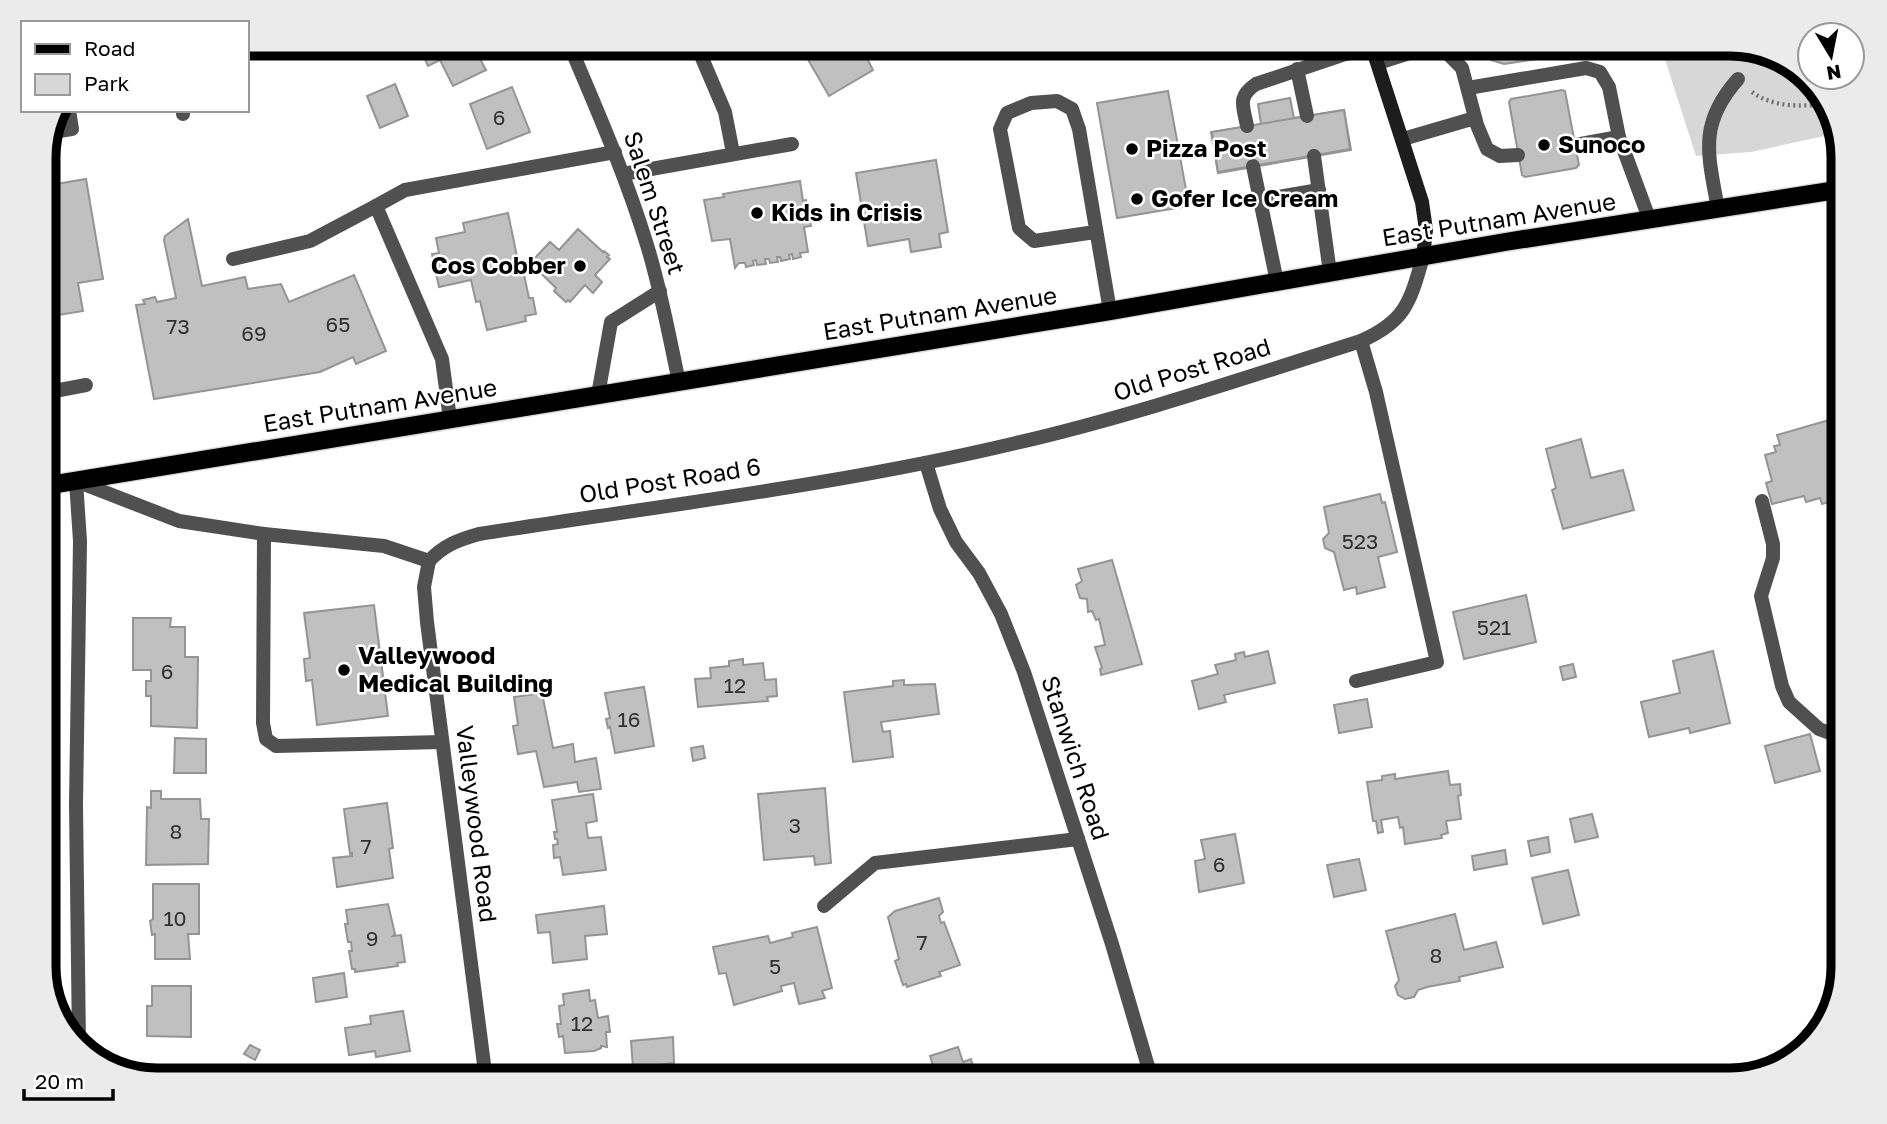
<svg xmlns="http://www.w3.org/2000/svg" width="1887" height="1124" viewBox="0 0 1887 1124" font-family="'Golos Text',sans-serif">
<rect width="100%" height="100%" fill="#fff"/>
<polygon fill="#d7d7d7" points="1660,44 1730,44 1787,59 1828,100 1838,133 1751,152 1696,156"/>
<g fill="#c0c0c0" stroke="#949494" stroke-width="2">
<circle cx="953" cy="50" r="8"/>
<polygon points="338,44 370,44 344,56"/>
<polygon points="433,44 483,44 487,50 478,55 486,70 453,86 440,60 428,66 421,51"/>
<polygon points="799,44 860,44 873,70 829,96"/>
<polygon points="916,44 923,44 928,53 917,59 910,47"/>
<polygon points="1489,44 1568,44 1569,49 1558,56 1504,64 1491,60"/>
<polygon points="395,84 408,116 380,128 367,96"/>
<polygon points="512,87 530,132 487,149 470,104"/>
<polygon points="1562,90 1565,91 1579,165 1576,168 1525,177 1522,175 1509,102 1511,99"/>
<polygon points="1168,91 1189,206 1117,218 1097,103"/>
<polygon points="1290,98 1294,118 1344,110 1351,150 1218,173 1211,132 1261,124 1258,104"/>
<polygon points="1344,110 1350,149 1218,172 1212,132"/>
<polygon points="936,160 948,232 939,234 941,247 911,252 909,239 868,246 856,173"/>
<polygon points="86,179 103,279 78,283 83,311 52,316 57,346 44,348 44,186"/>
<polygon points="800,181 803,201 806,200 811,226 804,227 808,252 800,253 801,257 793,259 792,254 789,255 790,259 781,261 780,257 777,257 778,262 770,263 769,259 765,259 766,264 757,265 756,260 753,261 754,265 746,267 745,263 739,263 735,268 730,239 712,241 704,200 724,197 723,194"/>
<polygon points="508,213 519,266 522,265 529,298 533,298 536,314 525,316 526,321 487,330 480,301 476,302 471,280 439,287 432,254 439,253 436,238 465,232 463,223"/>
<polygon points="188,219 202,286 245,277 248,289 281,284 289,302 354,275 386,351 356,364 353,357 320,372 154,399 136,305 145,304 143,300 155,297 157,302 176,298 164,240 165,236"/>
<polygon points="578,229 603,252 604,251 609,255 607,257 610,259 595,275 602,282 593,293 585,285 570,302 568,300 566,302 554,291 556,288 530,263 550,242 559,250"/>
<polygon points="1829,420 1832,429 1837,428 1839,434 1843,433 1843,498 1822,504 1820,498 1806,502 1804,496 1772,504 1766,483 1772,481 1765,455 1776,452 1774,446 1780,445 1777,435"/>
<polygon points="1581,439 1591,478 1623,470 1634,510 1563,529 1552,490 1556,488 1546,449"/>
<polygon points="1380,494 1382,503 1385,502 1397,552 1378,557 1385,587 1357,594 1356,587 1344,590 1334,552 1325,548 1323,539 1329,533 1324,507"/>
<polygon points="1112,560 1142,664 1101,675 1100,669 1102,668 1095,647 1105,645 1099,619 1096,620 1092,611 1088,612 1087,599 1080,598 1076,585 1082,581 1078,569"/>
<polygon points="1526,595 1536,642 1464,659 1453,612"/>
<polygon points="374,605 388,716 317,725 312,680 306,681 304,659 310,658 304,613"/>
<polygon points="133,618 171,618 170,627 185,627 185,657 198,657 197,728 151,726 151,696 146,696 146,681 151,681 151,670 133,670"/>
<polygon points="1268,651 1275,683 1224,695 1226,702 1199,709 1192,681 1218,674 1215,665 1236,660 1235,654 1244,652 1245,657"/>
<polygon points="1713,651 1730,723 1690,733 1689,728 1649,737 1641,702 1680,693 1673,661"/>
<polygon points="743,659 743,665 763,663 765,680 776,679 777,696 767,697 768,701 698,707 695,679 711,678 710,668 729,666 729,661"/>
<polygon points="1573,664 1576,677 1563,680 1560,667"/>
<polygon points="904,680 904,685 935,684 939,714 881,722 883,732 890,731 893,757 853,762 844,692 893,686 893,681"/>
<polygon points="644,687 654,746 615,753 610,727 608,728 606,719 610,718 605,693"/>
<polygon points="542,693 553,748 573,744 575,762 596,758 601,789 579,792 577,782 544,787 536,751 518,754 513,726 518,725 514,697"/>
<polygon points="1367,699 1372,727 1339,733 1334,705"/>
<polygon points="1810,734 1820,771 1775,783 1765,746"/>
<polygon points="175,738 206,739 206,773 174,773"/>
<polygon points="703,746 705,758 693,761 691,748"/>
<polygon points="1448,771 1450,785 1460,784 1461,795 1458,796 1461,819 1446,821 1448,833 1441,835 1442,838 1405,844 1403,827 1400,828 1398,817 1381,820 1383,832 1378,833 1376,821 1373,821 1367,782 1382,780 1382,776 1395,774 1395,779"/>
<polygon points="825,788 831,863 815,865 814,856 764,860 758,794"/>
<polygon points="151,791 161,791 161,799 200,799 201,819 209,819 208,864 146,865 147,807 151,808"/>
<polygon points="593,794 597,821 586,823 588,838 601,837 606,870 563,875 560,857 554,858 553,845 558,844 557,839 555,839 554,832 557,832 552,800"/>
<polygon points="387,803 393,848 389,849 393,878 337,887 333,858 352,856 352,853 350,854 344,809"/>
<polygon points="1592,814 1598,837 1575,842 1570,819"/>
<polygon points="1235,834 1244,883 1199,892 1195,861 1205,859 1201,840"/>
<polygon points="1548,837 1550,852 1531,856 1528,841"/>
<polygon points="1505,850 1507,864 1474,870 1472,856"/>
<polygon points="1359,859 1366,890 1334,897 1327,865"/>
<polygon points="1843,866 1843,916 1833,869"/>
<polygon points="1568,870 1579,915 1543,924 1532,878"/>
<polygon points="153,884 199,884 199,934 188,934 190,959 155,959 155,934 152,935 150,921 153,919"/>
<polygon points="939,898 943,912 939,916 941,923 944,922 960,965 939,972 941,976 907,987 906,984 903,985 895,961 899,959 888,917 895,911"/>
<polygon points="388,904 395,934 393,936 401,935 405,962 397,963 398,966 355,972 355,969 352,969 349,951 352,951 351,942 348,942 345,924 348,924 346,910"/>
<polygon points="604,906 607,934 585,936 587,959 553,963 550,932 538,933 536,915"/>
<polygon points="1455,914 1464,950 1496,942 1503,967 1459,977 1460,981 1427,987 1418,990 1414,997 1405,999 1398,995 1395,986 1399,980 1386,931"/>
<polygon points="817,927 832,988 822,991 825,998 799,1004 794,983 781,986 782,991 734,1005 726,973 719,974 713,947 768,936 770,943 793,937 792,933"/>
<polygon points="1843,949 1843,967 1840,976 1833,958 1836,954 1839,953 1838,950"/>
<polygon points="344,973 347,997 316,1002 313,978"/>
<polygon points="152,986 191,986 191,1037 147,1036 147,1006 152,1006"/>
<polygon points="589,990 590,1001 595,1000 598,1018 608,1016 610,1032 606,1032 607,1047 601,1046 601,1048 594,1051 565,1053 563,1036 559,1037 557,1024 561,1024 559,1006 564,1005 563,994"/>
<polygon points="403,1011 410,1051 376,1057 375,1051 349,1055 345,1028 371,1024 370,1016"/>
<polygon points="673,1037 674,1063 633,1068 631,1041"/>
<polygon points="250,1045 260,1050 255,1060 244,1054"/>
<polygon points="958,1047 963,1062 971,1059 974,1070 982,1068 986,1080 931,1080 928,1070 934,1069 930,1056"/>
<polygon points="691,1067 693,1080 659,1080 658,1071"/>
<polygon points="1409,1072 1410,1080 1373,1080 1372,1079"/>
</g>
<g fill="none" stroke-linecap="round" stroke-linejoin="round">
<defs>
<polyline id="primary" points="44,486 1110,311 1505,242 1843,189"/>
</defs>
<use href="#primary" stroke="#dbdbdb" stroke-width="21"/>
<g stroke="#727272" stroke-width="4.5" stroke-dasharray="2 3.5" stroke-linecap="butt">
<polyline points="1723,44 1729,60"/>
<path d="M1752,92C1774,108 1803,107 1829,103"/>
</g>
<g stroke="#505050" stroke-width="14">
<polyline points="696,44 725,112 733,153"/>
<polyline points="1378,63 1425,48 1448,54 1462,68 1477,125 1487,149 1500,156 1518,155"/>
<polyline points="1297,69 1307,116"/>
<polyline points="1468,88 1586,68 1600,72 1609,87 1619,137 1650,221"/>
<path d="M1247,126C1243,105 1237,97 1256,84L1342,55L1372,48"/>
<polyline points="52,132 72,129 69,110"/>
<polyline points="1403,139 1475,118"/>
<polyline points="1575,145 1619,137"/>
<polyline points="1314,156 1330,273"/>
<polyline points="1253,166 1277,282"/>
<polyline points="623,174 792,144"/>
<polyline points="1261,200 1319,190"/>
<path d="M1718,209C1708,154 1698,124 1738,79"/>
<polyline points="1095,232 1034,241 1019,228 1000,129 1007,113 1031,103 1057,101 1072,109 1079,129 1110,311"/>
<polyline points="233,259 310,241 376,206"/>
<polyline points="44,393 86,385"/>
<polyline points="598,395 611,322 660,291"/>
<polyline points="450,419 442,359 376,206 405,190 615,152"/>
<polyline points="1762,501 1773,544 1773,558 1761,596 1782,686 1789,702 1819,729 1843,738"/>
<polyline points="264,534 263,723 266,739 276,746 442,742"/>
<polyline points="1356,681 1437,662 1376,392 1361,341"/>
<polyline points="824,906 875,863 1078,839"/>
</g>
<g stroke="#505050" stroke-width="14">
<path d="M569,44C597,110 626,176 647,245C661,290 669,336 679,382"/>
<polyline points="183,110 183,114"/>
<polyline points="76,481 80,541 76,804 79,1044"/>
<polyline points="429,561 424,587 427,622 486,1080"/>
</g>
<g stroke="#505050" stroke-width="14">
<polyline points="926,463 940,509 956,542 979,573 1001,614 1024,672 1112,944 1152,1080"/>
<path d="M76,481L179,521L264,534L384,546L429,561C444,545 458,540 479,534C658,506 840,485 1016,443C1133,416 1247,377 1361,341C1406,321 1410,302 1423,257"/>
</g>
<polyline stroke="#1d1d1d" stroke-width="14" points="1371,44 1422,202 1426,230 1423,257"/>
<use href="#primary" stroke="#000" stroke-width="18"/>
</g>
<g fill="#000" stroke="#fff" stroke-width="2.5">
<circle cx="1544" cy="145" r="7"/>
<circle cx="1132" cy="149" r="7"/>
<circle cx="1137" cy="199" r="7"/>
<circle cx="757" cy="213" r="7"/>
<circle cx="580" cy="266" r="7"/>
<circle cx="344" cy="670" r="7"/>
</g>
<g text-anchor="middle" stroke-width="5" stroke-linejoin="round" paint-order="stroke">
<g font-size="21" fill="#303030">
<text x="499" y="125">6</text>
<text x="338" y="332">65</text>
<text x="178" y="334">73</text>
<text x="254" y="341">69</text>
<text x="1360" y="549">523</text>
<text x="1494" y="635">521</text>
<text x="167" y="679">6</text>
<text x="735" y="693">12</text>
<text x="629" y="727">16</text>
<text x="795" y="833">3</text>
<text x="176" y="839">8</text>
<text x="366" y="854">7</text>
<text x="1219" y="872">6</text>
<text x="175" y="926">10</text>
<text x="372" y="946">9</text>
<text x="922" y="950">7</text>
<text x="1436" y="963">8</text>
<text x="775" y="974">5</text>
<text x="582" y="1031">12</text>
</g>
<g font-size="24" font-weight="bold" fill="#000" stroke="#fff" text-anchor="start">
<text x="1558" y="153">Sunoco</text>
<text x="1146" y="157">Pizza Post</text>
<text x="1151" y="207">Gofer Ice Cream</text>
<text x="771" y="221">Kids in Crisis</text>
<text x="566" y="274" text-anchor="end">Cos Cobber</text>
<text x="358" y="664">Valleywood<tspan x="358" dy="28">Medical Building</tspan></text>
</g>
<g font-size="24" fill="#000" stroke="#fff">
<text transform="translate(654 203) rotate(72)" y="8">Salem Street</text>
<text transform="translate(1499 220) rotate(-9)" y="8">East Putnam Avenue</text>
<text transform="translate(940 314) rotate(-9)" y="8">East Putnam Avenue</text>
<text transform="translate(1192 370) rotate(-17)" y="8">Old Post Road</text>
<text transform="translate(380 406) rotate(-9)" y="8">East Putnam Avenue</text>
<text transform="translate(670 481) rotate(-9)" y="8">Old Post Road 6</text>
<text transform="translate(1075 758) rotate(72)" y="8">Stanwich Road</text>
<text transform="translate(476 824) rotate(83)" y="8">Valleywood Road</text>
</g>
</g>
<path d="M0 0H1887V1124H0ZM157 56H1730A101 101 0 0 1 1831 157V967A101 101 0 0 1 1730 1068H157A101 101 0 0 1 56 967V157A101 101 0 0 1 157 56Z" fill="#ebebeb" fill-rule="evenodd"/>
<path fill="none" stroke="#000" stroke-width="9" d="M157 56H1730A101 101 0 0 1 1831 157V967A101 101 0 0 1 1730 1068H157A101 101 0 0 1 56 967V157A101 101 0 0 1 157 56Z"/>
<rect x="21" y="21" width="228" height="91" fill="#ffffff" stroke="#999999" stroke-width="2"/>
<rect x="35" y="44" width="35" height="10" fill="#000000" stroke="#999999" stroke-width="2"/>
<text x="84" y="56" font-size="21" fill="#000000">Road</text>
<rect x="35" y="74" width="35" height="21" fill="#d7d7d7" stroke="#999999" stroke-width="2"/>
<text x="84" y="91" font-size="21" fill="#000000">Park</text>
<g transform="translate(1831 56) rotate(170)"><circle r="33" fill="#ffffff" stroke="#999999" stroke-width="2"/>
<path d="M0-5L12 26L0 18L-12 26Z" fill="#000000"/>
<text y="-10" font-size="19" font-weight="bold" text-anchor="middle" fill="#000000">N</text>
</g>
<path d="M24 1089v10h89v-10" fill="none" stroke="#000000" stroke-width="3.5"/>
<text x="35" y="1089" font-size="21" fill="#000000" stroke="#ffffff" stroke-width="5" paint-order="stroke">20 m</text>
</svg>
